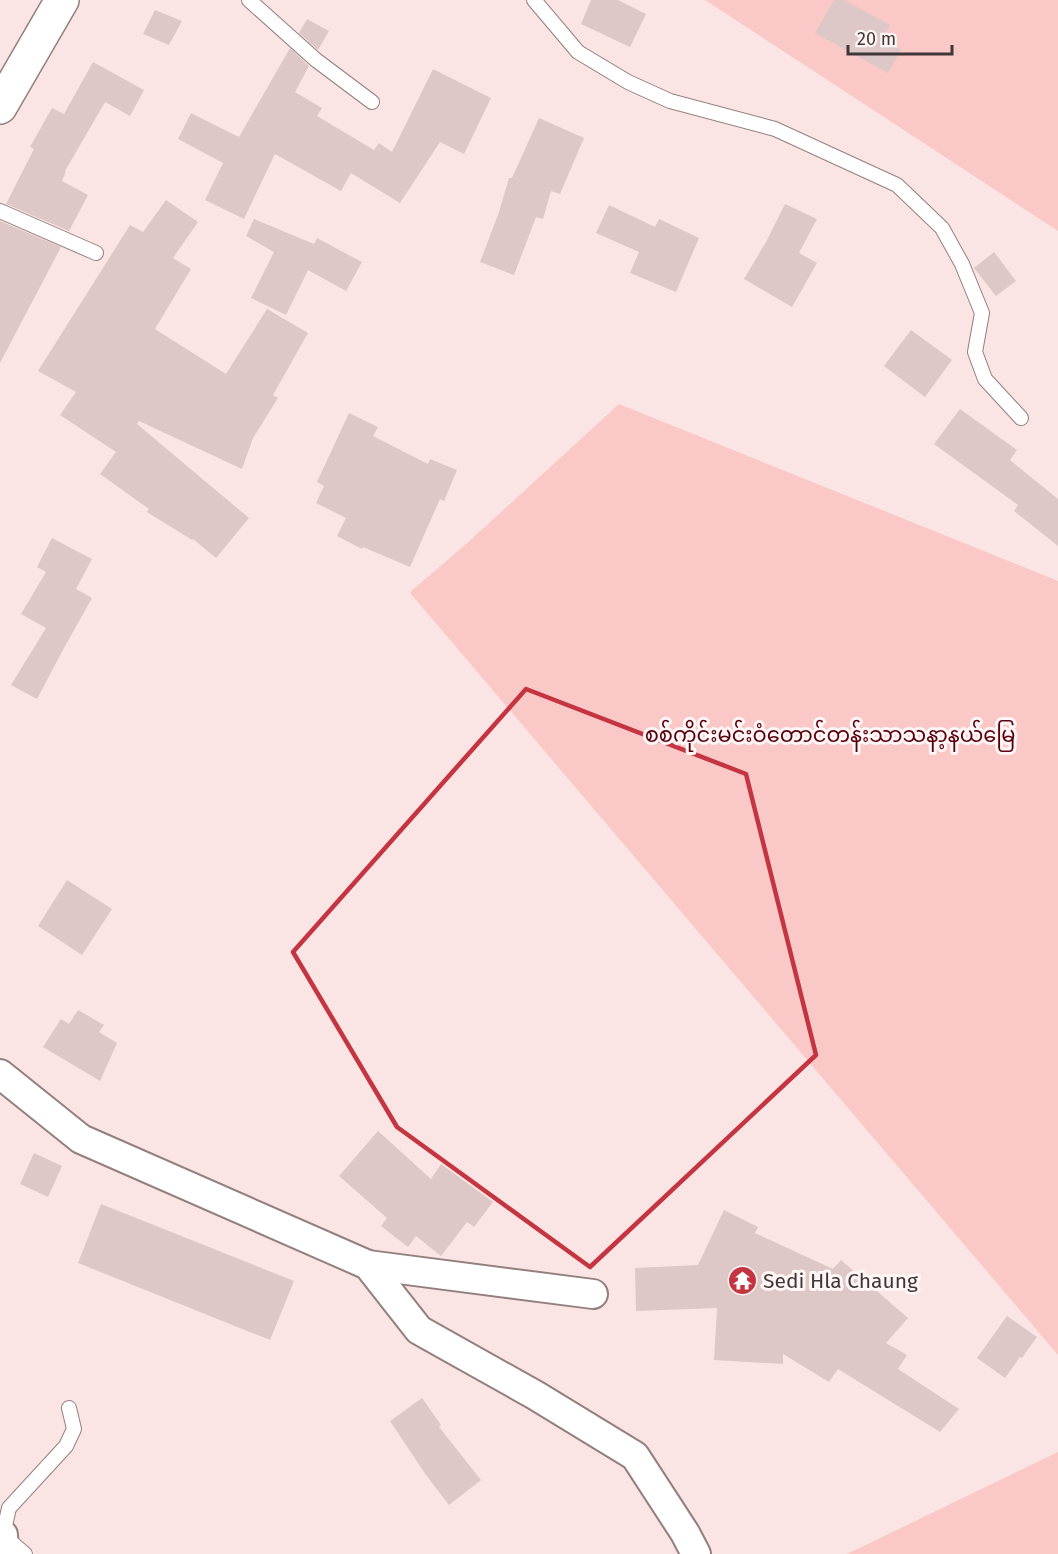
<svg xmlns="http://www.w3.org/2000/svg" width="1058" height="1554" viewBox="0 0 1058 1554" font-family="'Fira Sans','Noto Sans Myanmar',sans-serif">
<rect width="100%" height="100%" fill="#fbe5e4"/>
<g fill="#fac8c6">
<polygon points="705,0 1058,0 1058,231"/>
<polygon points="619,404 1058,581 1058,1355 411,594 410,592 465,545"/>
<polygon points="1058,1452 1058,1554 847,1554"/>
</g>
<g fill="#ddc8c7">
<polygon points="591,0 618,0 646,14 630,47 581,24"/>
<polygon points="834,0 844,0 890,25 882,40 901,50 888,73 815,33"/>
<polygon points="155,10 182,21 169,45 143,34"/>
<polygon points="307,19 329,31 318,50 299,33"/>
<polygon points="290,48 309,66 295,92 322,108 317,116 374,150 379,143 392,152 433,69 491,98 464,154 440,142 400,203 351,173 341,191 275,154 244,219 205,200 223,163 178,139 191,113 239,137"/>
<polygon points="93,62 144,90 130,116 105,102 65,171 66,171 62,181 88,195 69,231 6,204 34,149 30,147 52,108 64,114"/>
<polygon points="539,118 584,138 560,194 551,191 543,219 536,217 514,275 480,262 499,212 509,178 512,178"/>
<polygon points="166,200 198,222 173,258 191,269 155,329 226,374 267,309 308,333 273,395 278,398 253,438 242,469 139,421 137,424 249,518 216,558 193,539 192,540 147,512 149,509 100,474 116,452 60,415 76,392 38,371 130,225 143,232"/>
<polygon points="785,204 817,219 799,253 817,263 792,307 744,279 766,242"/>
<polygon points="609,205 655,227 659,219 699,238 676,292 630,273 639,252 596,233"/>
<polygon points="254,219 314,244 317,238 362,262 346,291 308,270 286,315 251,298 274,252 246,236"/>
<polygon points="0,221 61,247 0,363"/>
<polygon points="994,252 1016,281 996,296 974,268"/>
<polygon points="911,330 952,360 925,397 884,366"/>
<polygon points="960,409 1017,450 1010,460 1058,499 1058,546 1014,511 1018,505 934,444"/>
<polygon points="349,413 378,427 373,436 428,464 430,459 457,470 444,501 440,499 410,567 363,547 362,549 337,536 346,518 316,503 324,486 317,482"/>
<polygon points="52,538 92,559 76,589 92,598 64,648 37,699 11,685 46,628 21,614 46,572 37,567"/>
<polygon points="67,880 112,909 82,955 38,926"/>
<polygon points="78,1010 104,1025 99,1032 117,1043 100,1081 43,1047 61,1019 69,1024"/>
<polygon points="378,1131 431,1179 441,1164 493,1202 474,1227 467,1222 441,1256 416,1236 408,1247 381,1226 387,1218 339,1176"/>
<polygon points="34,1153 62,1166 48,1197 20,1184"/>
<polygon points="101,1204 294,1281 270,1340 78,1263"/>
<polygon points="724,1210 758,1227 755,1233 833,1269 841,1260 908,1318 886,1343 907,1355 898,1369 959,1409 940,1432 838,1369 829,1382 783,1354 783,1364 714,1360 717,1308 636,1311 635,1268 698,1265"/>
<polygon points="1007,1316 1037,1337 1022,1358 1020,1357 1005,1378 977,1358"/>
<polygon points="422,1398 441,1425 439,1427 481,1480 449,1505 426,1475 390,1421"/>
</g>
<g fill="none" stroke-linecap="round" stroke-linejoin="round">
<defs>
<g id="service">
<polyline points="249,0 316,60 372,102"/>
<polyline points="534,0 578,52 628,82 670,101 775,129 897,185 942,228 962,264 982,313 975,352 985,379 1021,418"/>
<polyline points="0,211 96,253"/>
<polyline points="25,1554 3,1535 9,1508 66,1446 74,1429 69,1408"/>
</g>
<g id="minor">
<polyline points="0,1074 81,1139 368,1265 419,1330 535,1395 635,1456 685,1533 696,1554"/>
<polyline points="368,1265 593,1294"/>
<polyline points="0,1533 3,1535 4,1554"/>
</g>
<polyline id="tertiary" points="0,107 62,0"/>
</defs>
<use href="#service" stroke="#937f7e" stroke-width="16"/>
<use href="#minor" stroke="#937f7e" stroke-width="32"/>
<use href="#tertiary" stroke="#937f7e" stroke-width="36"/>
<use href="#service" stroke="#fff" stroke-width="14"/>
<use href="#minor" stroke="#fff" stroke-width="28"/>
<use href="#tertiary" stroke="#fff" stroke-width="33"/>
</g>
<path fill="none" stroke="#c43441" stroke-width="4.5" stroke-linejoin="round" d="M526,689L746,774L816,1055L590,1267L397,1127L293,952Z"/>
<defs>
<symbol id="temple-disc" viewBox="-11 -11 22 22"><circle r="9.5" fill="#c43441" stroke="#fff6f5"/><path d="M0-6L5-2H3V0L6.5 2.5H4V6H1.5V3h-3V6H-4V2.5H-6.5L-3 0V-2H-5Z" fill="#fff"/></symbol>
</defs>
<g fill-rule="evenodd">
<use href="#temple-disc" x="726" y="1264" width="33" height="33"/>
</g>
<g text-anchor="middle" stroke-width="6" stroke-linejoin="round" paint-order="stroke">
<g font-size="21" fill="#59000f" stroke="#fff6f5">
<text x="830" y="742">စစ်ကိုင်းမင်းဝံတောင်တန်းသာသနာ့နယ်မြေ</text>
</g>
<g font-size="21" fill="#403737" stroke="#fff6f5" text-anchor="start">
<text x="763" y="1288">Sedi Hla Chaung</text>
</g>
</g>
<path d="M848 45v9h104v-9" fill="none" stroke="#403737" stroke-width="3"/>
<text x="857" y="45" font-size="18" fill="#403737" stroke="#fff6f5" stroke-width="4.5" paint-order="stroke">20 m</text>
</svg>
